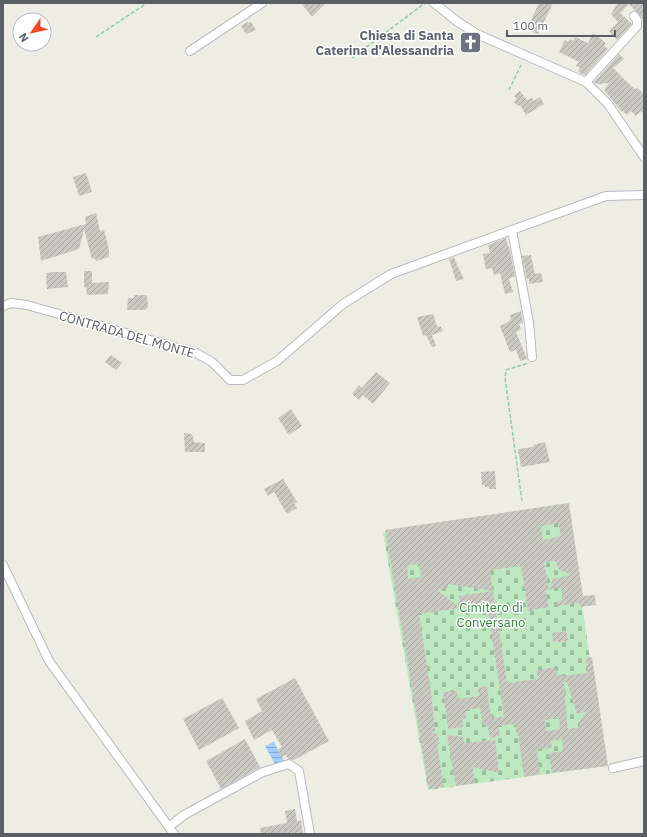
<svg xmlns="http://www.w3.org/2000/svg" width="647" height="837" viewBox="0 0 647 837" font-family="'IBM Plex Sans',sans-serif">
<defs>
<pattern id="cemetery-stones" width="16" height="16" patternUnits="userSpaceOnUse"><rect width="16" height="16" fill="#bde8c1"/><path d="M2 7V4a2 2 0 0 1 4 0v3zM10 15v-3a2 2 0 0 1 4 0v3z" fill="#9dbfa0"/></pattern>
<pattern id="water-rules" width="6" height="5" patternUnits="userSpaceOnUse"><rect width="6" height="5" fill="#a2cfff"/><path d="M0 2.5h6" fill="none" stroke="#87abd2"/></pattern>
<pattern id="building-hatch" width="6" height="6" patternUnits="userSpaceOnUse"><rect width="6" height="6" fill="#cbcac2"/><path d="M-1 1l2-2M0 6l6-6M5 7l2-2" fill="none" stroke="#a8a7a1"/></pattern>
</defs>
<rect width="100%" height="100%" fill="#eeede3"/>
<polygon fill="url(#cemetery-stones)" points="568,503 605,766 428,790 383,533"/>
<polygon fill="url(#water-rules)" points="274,742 284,761 276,766 265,746"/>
<g fill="url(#building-hatch)" fill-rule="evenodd">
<polygon points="301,3 326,3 312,17"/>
<polygon points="539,3 553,3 538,34 527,29"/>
<polygon points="618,3 644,3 644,20 629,4 620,13 632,24 617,40 609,31 618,22 611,14"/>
<polygon points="247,22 248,23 251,22 256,30 246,34 241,26"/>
<polygon points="593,33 606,43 604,46 608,49 585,75 578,72 580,68 576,66 579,62 559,52 565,40 568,42 570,39 573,41 575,37 588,43"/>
<circle cx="470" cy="42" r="5.5"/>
<polygon points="619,54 624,59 613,68 632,87 635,89 637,88 644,94 644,115 641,111 636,116 631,111 627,115 623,111 622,112 604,90 609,83 597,84 594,82"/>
<polygon points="520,91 527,100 532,98 534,101 540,97 544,104 526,115 520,105 518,106 514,102 517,99 514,96"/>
<polygon points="86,173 92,192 79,196 73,177"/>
<polygon points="96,213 100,231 104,230 109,249 109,257 96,261 95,258 92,259 84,229 79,249 41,261 38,237 86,224 85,217"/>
<polygon points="506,238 508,246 509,246 515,276 509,279 513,292 505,294 500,273 494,275 492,268 486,269 483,254 490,253 488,245"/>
<polygon points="531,255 535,274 541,273 543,282 529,284 529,279 527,279 522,256"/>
<polygon points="454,257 457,265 464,279 456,281 449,259"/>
<polygon points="84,271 92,271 92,283 109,282 108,294 87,295 86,287 84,287"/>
<polygon points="54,272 66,272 68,287 47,289 46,273"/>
<polygon points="134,295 147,295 148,307 145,310 127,310 128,298 134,298"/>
<polygon points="521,311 523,323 519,324 521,329 516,332 527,359 520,361 516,350 510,352 500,326 508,322 511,319 510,315"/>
<polygon points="433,314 437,327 441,326 443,331 432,335 436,346 432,347 426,335 423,336 417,317"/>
<polygon points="111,355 122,363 116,370 105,362"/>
<polygon points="376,372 390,383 373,404 363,395 359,400 352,394 359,385 362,388"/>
<polygon points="291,409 302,426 289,435 278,418"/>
<polygon points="184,433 192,434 194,442 205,443 205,452 185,452"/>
<polygon points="545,442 550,462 521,467 518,449 534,447 533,445"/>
<polygon points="495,471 496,489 489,489 489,487 485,487 485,485 482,485 481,472"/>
<polygon points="283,479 297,502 294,503 297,508 287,514 274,492 268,496 264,489"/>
<path d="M569,503L583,596L595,595L596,605L580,607L579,603L558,606L557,601L563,600L561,588L557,589V587L549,590L553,579L571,575L558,569L556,561L544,562L549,590L545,591L549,607L528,611L521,566L490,570L493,591L448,584V588L437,590L460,608L419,614L432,699L435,731L430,732L438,734L439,744L437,745L444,787L429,789L385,530ZM558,523L561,536L543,540L541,526ZM419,564L421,577L408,579L407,565Z"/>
<path d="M493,591L507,683L538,679L536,671L549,668H556L557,675H562V676L588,673L586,658L592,657L608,766L552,773L549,753L563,751L562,739L551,741L552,748L537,749L540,774L524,777L518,733H516L515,724L498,726L500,736L490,738L487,724L483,725L480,708L466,710V718L462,719L463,727L448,729L443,692L457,691L458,699L464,698L479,696L478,688L487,686L489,699H488L492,718L504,717L487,605L461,608L459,596ZM564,682H567L577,714L587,711L579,722L580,727L568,729L567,723ZM559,718L560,729L546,731L545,720Z"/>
<polygon points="566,631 568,641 553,642 552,633"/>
<polygon points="295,678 329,741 294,760 288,759 286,755 281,757 277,750 282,747 272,730 254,740 245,721 262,711 256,699"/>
<polygon points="222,698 239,728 199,750 183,719"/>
<polygon points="447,735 463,737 464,743 495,740 499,773 473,767 475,783 456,786"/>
<polygon points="245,739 260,767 221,789 206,761"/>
<polygon points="295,809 297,821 301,820 303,834 261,834 260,828 287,823 285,811"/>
</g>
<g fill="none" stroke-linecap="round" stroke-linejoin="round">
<defs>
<g id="minor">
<polyline points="434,3 458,22 477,34 586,82 608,104 644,157"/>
<polyline points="190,51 262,3"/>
<polyline points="586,82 637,26 637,20 634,16"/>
<polyline points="512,230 529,323 532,357"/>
<polyline points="3,306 11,303 27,305 196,353 212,362 230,380 243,380 277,361 343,304 391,274 592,201 606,196 644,195"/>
<polyline points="3,565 49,661 174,834"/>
<polyline points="613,768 644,761"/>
<polyline points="170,826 184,815 263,772 289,764 299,771 310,834"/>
</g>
</defs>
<use href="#minor" stroke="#b8bac0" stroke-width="10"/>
<g stroke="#96c9a9" stroke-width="1.5" stroke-dasharray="4 2" stroke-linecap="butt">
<polyline points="96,37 147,3"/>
<polyline points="352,58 425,3"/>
<polyline points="509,90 522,63"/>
<polyline points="522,501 505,378 506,370 509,369 529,363"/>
</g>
<use href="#minor" stroke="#fff" stroke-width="8"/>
</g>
<defs>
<symbol id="church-square" viewBox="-11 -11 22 22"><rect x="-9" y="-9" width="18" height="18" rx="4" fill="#6b7280" stroke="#fff"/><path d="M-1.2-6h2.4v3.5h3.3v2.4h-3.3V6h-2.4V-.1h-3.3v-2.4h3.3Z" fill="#fff"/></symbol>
</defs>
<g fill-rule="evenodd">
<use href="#church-square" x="458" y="30" width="25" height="25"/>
</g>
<g text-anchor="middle" stroke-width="3" stroke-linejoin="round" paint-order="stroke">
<g font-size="13" font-weight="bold" fill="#5b616d" stroke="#fff" text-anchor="end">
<text x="454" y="40">Chiesa di Santa<tspan x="454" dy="15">Caterina d'Alessandria</tspan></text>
</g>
<g font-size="13" fill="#5b5e64" stroke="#fff">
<text transform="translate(127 334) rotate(16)" y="5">CONTRADA DEL MONTE</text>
</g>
<g font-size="13" fill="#30863c" stroke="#fff">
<text x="491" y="612">Cimitero di<tspan x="491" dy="15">Conversano</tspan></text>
</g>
</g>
<rect width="647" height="837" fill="none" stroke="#5b5e64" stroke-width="8"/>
<g transform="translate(32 32) rotate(236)"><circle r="19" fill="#ffffff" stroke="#bdbfc1"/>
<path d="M0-3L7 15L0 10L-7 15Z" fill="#f24625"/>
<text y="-6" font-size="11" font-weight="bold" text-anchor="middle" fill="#5b5e64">N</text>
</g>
<path d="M507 30v6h108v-6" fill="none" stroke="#5b5e64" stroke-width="2"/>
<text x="513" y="30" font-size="12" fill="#5b5e64" stroke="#ffffff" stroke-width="3" paint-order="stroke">100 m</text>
</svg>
